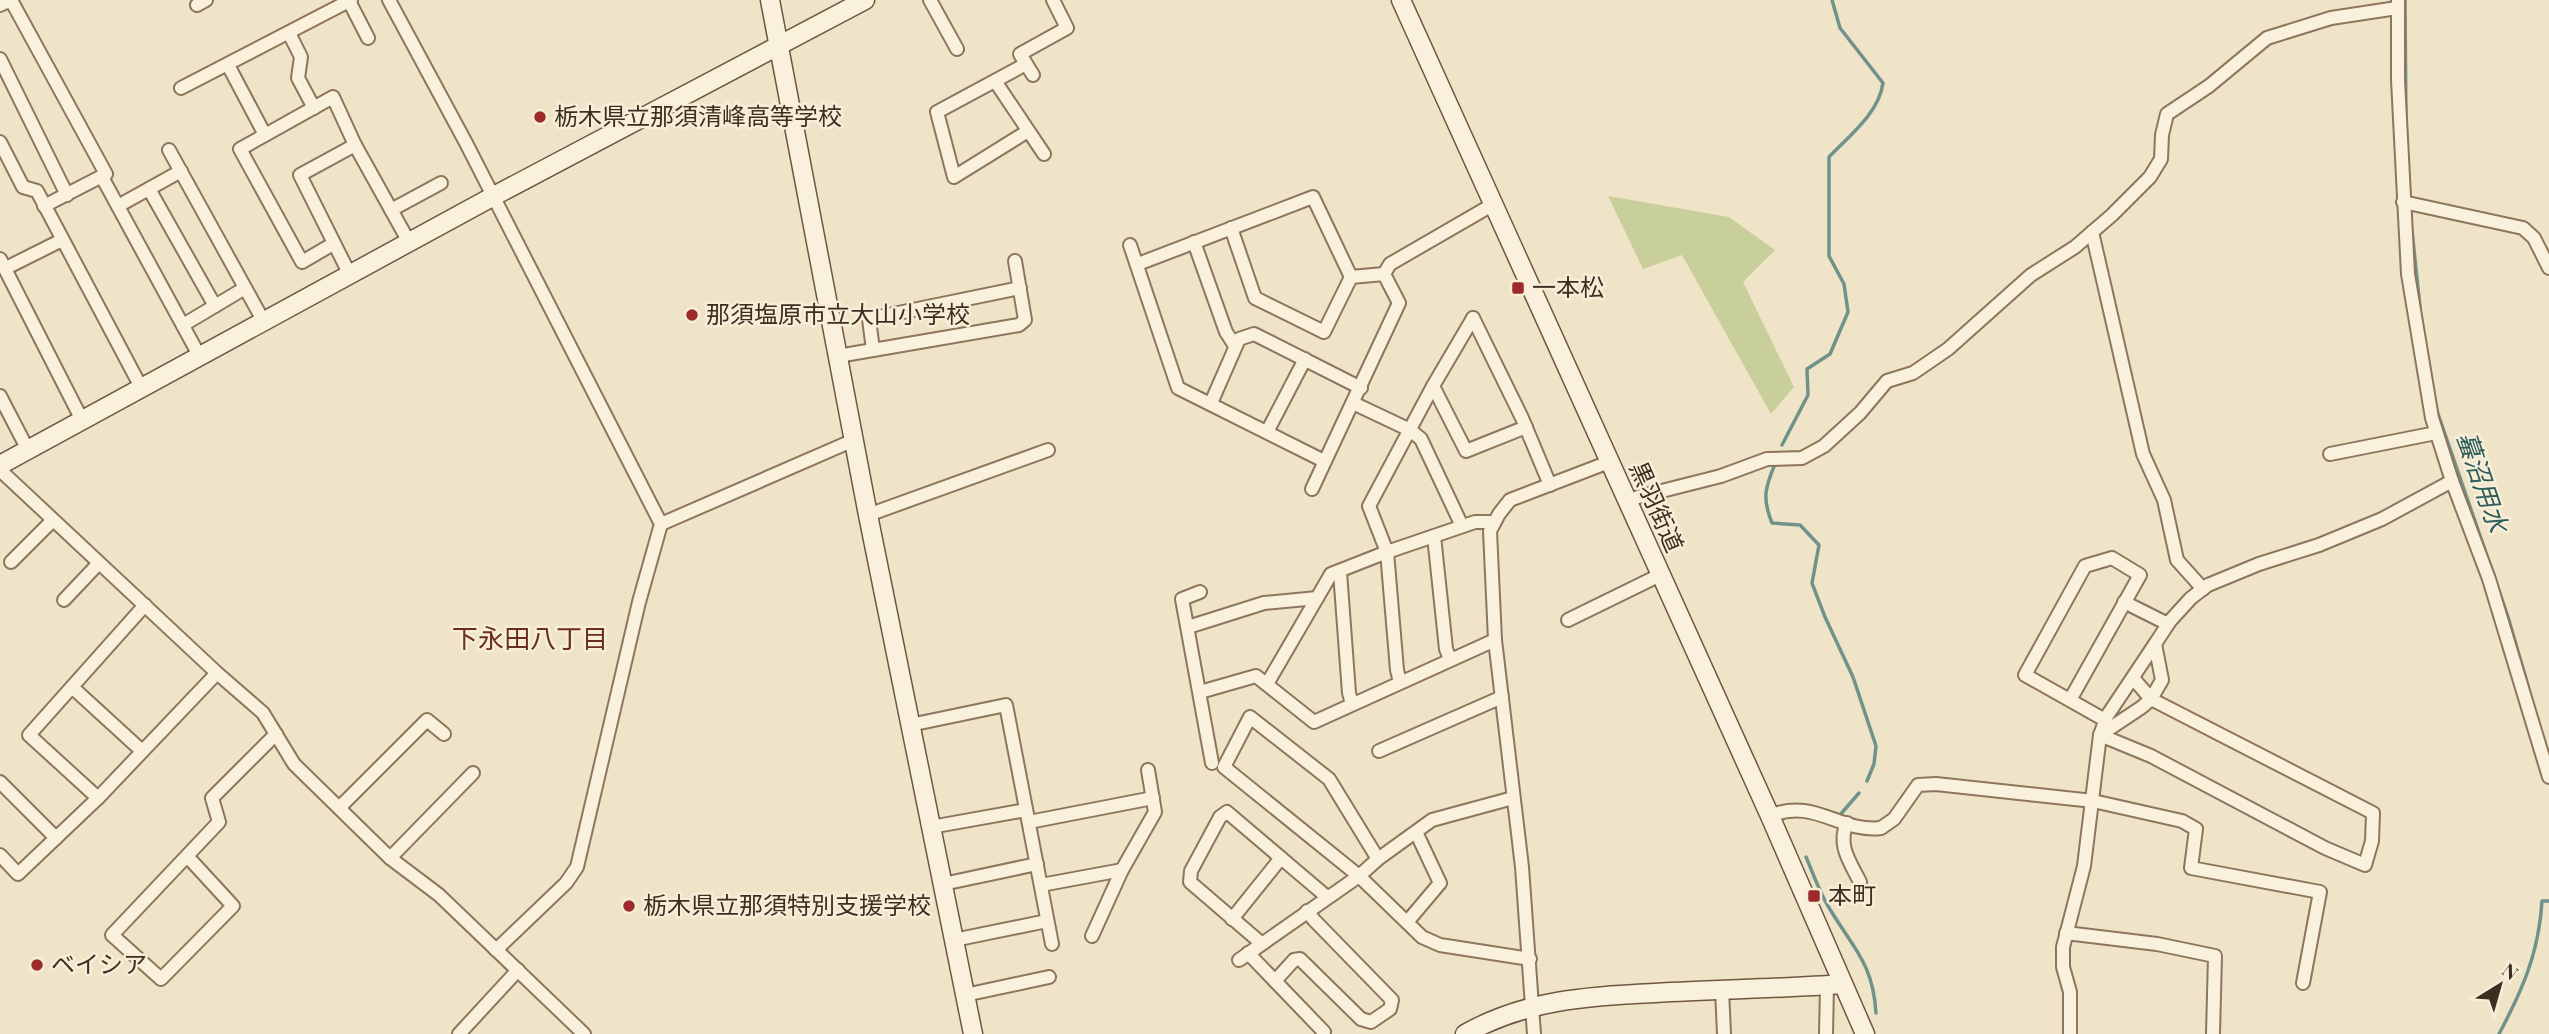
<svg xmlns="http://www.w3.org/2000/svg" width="2549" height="1034" viewBox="0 0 2549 1034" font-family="'Playfair Display','Noto Sans JP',serif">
<rect width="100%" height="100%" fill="#f0e4c8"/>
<polygon fill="#c9cf9b" points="1608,196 1729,217 1775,250 1743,282 1794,387 1771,414 1682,255 1643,269"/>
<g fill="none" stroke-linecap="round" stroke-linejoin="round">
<g stroke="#6f938a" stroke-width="3.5">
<polyline points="2405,0 2406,124"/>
<polyline points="2412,231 2420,307"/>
<polyline points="2437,411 2508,617 2528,686"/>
<path d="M1782,445L1808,395L1807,369L1830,354L1848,312L1844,284L1829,256V157C1849,136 1879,113 1883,83L1840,28L1832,0"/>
<path d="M1775,464C1765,488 1762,498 1772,523L1800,525L1819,545L1812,583L1825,617L1853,677L1876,746L1874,764L1867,781"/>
<polyline points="1839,816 1859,793"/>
<path d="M1806,857C1813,873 1819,891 1828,906C1852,947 1873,962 1876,1013"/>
<path d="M2499,1034C2523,989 2539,952 2542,901H2549"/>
</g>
<defs>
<g id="street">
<polyline points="389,0 466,143 661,524 639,602 577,867 566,883 496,950"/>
<polyline points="930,0 957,49"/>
<polyline points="2398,0 2398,80 2408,274 2432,418 2452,481 2489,579 2549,777"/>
<polyline points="349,1 368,38"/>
<polyline points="0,5 11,0 106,174 44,206"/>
<polyline points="197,5 206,0"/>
<polyline points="289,33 301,57 298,78 314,108"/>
<polyline points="0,59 67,195"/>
<polyline points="1026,64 937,112 954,177 1028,131"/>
<polyline points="228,65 265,135"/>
<polyline points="1033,75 1020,54 1067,28 1053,0"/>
<polyline points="995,81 1044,154"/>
<polyline points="181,88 351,0"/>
<polyline points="0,142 23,187 37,191 142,389"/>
<polyline points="169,150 264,322"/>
<polyline points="102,177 200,357"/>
<polyline points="149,189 215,306"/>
<polyline points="2403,202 2523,228 2534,238 2549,268"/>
<polyline points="118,206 181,171"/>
<polyline points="391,210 441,183"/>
<polyline points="1231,228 1255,298 1324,332 1351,277 1384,274"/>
<polyline points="2092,232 2143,454 2164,500 2177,560 2203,589"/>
<polyline points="1194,242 1226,332 1235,346"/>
<polyline points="333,244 302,262 240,149 333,97 355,145 409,242"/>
<polyline points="1130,245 1178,388 1324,461"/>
<polyline points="0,259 82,420"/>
<polyline points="1138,264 1313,197 1351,277"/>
<polyline points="6,268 62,240"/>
<polyline points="350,275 300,175 355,145"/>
<polyline points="1473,318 1433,386 1369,506 1387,552 1475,522 1493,522"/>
<polyline points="1473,318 1522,418 1550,485"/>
<polyline points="183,325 245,288"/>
<polyline points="873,350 869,319 1020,288"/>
<polyline points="838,356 1019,325 1025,320 1015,261"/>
<polyline points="1433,386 1466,451 1526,427"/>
<polyline points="0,396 28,450"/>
<polyline points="1211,403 1239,339 1254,334 1361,388"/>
<polyline points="1353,403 1410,430 1421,439 1462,526"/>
<polyline points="1267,432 1305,359"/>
<polyline points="2330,454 2436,433"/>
<polyline points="0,470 217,673 263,713 294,764 390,858 439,895 584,1034"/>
<polyline points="1312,489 1399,303 1384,274 1390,264 1492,205"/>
<polyline points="1627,502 1638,497 1721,476 1767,459 1802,458 1824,446 1860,413 1887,381 1913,373 1948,349 2031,275 2075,247 2112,215 2150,177 2161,159 2162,135 2167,114 2209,86 2267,38 2331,18 2397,8"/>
<polyline points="868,515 1048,450"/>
<polyline points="661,524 854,440"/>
<polyline points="1434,536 1446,649 1450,659"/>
<polyline points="11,562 53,520"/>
<polyline points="1340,572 1349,693 1352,704"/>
<polyline points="1200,592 1182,599 1212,763"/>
<polyline points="64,600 99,563"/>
<polyline points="2124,602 2168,624"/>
<polyline points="1568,620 1660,575"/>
<polyline points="1188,627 1264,603 1317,598"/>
<polyline points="1267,684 1331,574 1387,552 1397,670 1400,682"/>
<polyline points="72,687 142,751"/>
<polyline points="1200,692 1256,676 1314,722 1495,640"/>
<polyline points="2070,700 2140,575 2112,558 2085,566 2025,675 2105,720"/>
<polyline points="910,725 1006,705 1052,944"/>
<polyline points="2100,735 2151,756 2325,848 2365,865 2372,841 2373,813 2151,699 2133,678"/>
<polyline points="2100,735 2142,707 2151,699 2162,680 2155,644 2170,621 2191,598 2208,585 2259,564 2319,545 2382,519 2452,481"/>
<polyline points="1379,751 1502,697"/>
<polyline points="0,782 56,838"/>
<polyline points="98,798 29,735 145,605"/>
<polyline points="1513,798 1432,820 1378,859 1329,779 1250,717 1224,767 1359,876 1422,937 1440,945 1530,959"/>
<polyline points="340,807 427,720 444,734"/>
<path d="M1770,816C1814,797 1840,833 1881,828L1894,819L1918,785L1936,784L2093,801L2182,821L2196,829L2191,868L2320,892L2303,983"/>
<polyline points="1029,822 1153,798"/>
<path d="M1847,823C1837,845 1850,862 1860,882"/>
<polyline points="931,827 1026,810"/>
<polyline points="0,855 18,874 98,798 217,673"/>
<polyline points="187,856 233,906 161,979 112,935 219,822 212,798 276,734"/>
<polyline points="390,858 473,773"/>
<polyline points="943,884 1037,864"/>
<polyline points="1041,885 1122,870"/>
<polyline points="1232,919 1281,858"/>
<polyline points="1408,921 1440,883 1416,832"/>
<polyline points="2066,933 2157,944 2215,956 2213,1034"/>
<polyline points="1092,936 1122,870 1155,812 1148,770"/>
<polyline points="954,940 1047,921"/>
<polyline points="1261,943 1190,882 1191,871 1220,817 1227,812 1327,897"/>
<polyline points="1248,953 1324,1032 1323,1034"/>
<polyline points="1239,960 1359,876 1378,859"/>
<polyline points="1275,981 1294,960 1300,959 1361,1019 1371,1022 1390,1009 1392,1000 1314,920 1307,911"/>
<polyline points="1722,989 1724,1034"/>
<polyline points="965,995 1049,977"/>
<polyline points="459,1034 518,970"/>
<polyline points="1534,1034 1522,867 1495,640 1490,531 1499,514 1510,500 1609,462"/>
<polyline points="1826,1034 1827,985"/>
<polyline points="2070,1034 2070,992 2063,967 2063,947 2084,866 2100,735 2107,716 2155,644"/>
</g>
<g id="secondary">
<polyline points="770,0 868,515 973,1034"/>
<polyline points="1401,0 1770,816 1865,1034"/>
<polyline points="0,465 492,197 865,0"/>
<path d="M1465,1034C1525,1000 1588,996 1655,993C1717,989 1780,989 1842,984"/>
</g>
</defs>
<use href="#street" stroke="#8d765c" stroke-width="16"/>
<use href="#secondary" stroke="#6f573f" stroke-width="21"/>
<use href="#street" stroke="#faf1dc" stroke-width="12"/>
<use href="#secondary" stroke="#faf1dc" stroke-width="18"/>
</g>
<g fill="#9e2a2b" stroke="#f7eed8" stroke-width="2.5">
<circle cx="540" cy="117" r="7"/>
<rect x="1511" y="281" width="14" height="14" rx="3.5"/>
<circle cx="692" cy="315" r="7"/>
<rect x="1807" y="889" width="14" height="14" rx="3.5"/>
<circle cx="629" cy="906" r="7"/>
<circle cx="37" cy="965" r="7"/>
</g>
<g text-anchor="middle" stroke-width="5" stroke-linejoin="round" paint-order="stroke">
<g font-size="24" fill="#3d2e20" stroke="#f7eed8" text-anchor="start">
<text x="554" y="125">栃木県立那須清峰高等学校</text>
<text x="1532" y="296">一本松</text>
<text x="706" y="323">那須塩原市立大山小学校</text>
<text x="1828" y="904">本町</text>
<text x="643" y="914">栃木県立那須特別支援学校</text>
<text x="51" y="973">ベイシア</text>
</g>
<g font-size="24" fill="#3d2e20" stroke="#f7eed8">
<text transform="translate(1656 507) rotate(66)" y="8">黒羽街道</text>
</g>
<g font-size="26" font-style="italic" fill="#2f5d5a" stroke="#f7eed8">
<text transform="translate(2482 482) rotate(71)" y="9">蟇沼用水</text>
</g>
<g font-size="26" fill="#6b2e1e" stroke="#f7eed8">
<text x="530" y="648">下永田八丁目</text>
</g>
</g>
<g transform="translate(2500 985) rotate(37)" stroke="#f7eed8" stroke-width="5" paint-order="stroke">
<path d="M0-5L12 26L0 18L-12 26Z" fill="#3d2e20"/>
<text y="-10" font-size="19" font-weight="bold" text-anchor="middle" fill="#3d2e20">N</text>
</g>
</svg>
